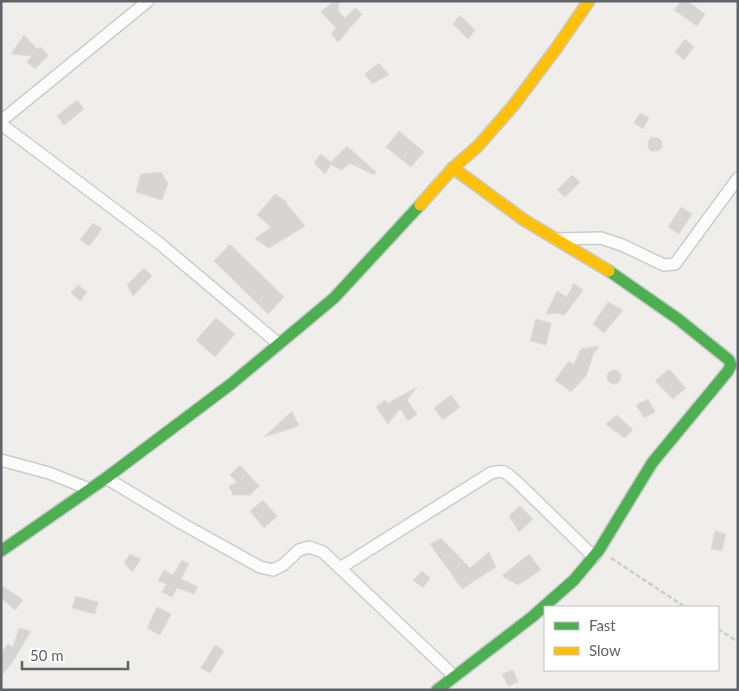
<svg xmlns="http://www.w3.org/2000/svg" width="739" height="691" viewBox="0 0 739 691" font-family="Lato,sans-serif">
<rect width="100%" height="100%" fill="#efeeea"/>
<g fill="#d6d5d3" stroke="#deddd9">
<polygon points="334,1 338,1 339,12 345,18 355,8 362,14 338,42 331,34 336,28 321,12"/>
<polygon points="681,1 687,1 705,14 697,26 674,10"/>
<polygon points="460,15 475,30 468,39 453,24"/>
<polygon points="24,35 37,49 41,47 48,56 35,69 27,62 32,56 11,54"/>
<polygon points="685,39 694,47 684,60 675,52"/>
<polygon points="379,63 389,75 372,84 365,74"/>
<polygon points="77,100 84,109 64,125 57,116"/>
<polygon points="640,113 649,118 643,129 634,123"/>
<polygon points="399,131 424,152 411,167 386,147"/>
<polygon points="651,137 659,138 662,142 662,148 658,151 651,151 648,147 648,142"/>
<polygon points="347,146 376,172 374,175 350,163 342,170 331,165 325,174 314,163 321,154 331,162"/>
<polygon points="161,172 168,183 162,200 136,192 141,174"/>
<polygon points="572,175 580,182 565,197 557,190"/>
<polygon points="275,194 287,202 286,203 305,226 269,248 255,239 271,227 257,215"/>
<polygon points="681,207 692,214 679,234 668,227"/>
<polygon points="93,223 102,229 89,246 80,240"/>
<polygon points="230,244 284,297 268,314 214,261"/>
<polygon points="144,268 152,276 133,296 127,285"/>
<polygon points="574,283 583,290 564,316 559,313 546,314 557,291 567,297"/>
<polygon points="78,285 87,292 80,301 71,293"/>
<polygon points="608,302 623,310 604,333 593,324"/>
<polygon points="216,318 235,334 215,357 196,340"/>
<polygon points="536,319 551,323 546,345 530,341"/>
<polygon points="599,346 593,355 586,376 571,392 555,380 569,361 574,364 581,349"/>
<polygon points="669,369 686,388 673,399 655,381"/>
<circle cx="614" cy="377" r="7"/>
<polygon points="417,387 407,400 417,414 408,421 400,409 388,424 376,407 385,400 388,403"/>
<polygon points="451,395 460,407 443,420 434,408"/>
<polygon points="648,399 655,412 644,418 636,405"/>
<polygon points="292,411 299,426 264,437"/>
<polygon points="617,415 633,430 624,438 606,424"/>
<polygon points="240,465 259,486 250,495 233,495 229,486 237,482 230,475"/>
<polygon points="263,500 277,516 264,528 250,511"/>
<polygon points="520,506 533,519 519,532 509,516"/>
<polygon points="715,531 726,534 722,551 711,549"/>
<polygon points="441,538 470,568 489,552 496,567 462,589 430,544"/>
<polygon points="130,554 141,559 132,572 124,563"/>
<polygon points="529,554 541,570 518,585 502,576"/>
<polygon points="182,560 189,564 181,579 198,587 194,594 177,588 172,597 162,592 167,584 158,581 164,570 173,575"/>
<polygon points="422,571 430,578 423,588 413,580"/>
<polygon points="1,585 23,600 15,610 1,598"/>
<polygon points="76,596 98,602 95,614 72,608"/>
<polygon points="157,607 171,614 160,635 147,628"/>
<polygon points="19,628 31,631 14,660 1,677 1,653 8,644 13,647"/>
<polygon points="215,645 224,651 210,673 201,668"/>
<polygon points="513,670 518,682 508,686 502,674"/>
</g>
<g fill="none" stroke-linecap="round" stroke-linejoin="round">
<defs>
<g id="street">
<polyline points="1,121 148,1"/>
<polyline points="1,124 159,243 279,344"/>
<polyline points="557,239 601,238 622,245 664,265 675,264 738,178"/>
<polyline points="1,460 49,473 89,489"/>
<polyline points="106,478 181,523 260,567 273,570 283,565 299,550 309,547 323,552 454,676"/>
<path d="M340,568L491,473C506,469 506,473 517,482L594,557"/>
</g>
<g id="fast">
<polyline points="1,551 106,478 231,384 334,298 420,205"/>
<polyline points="437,690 532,617 574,580 599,550 652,463 728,371 731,365 729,360 678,319 609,271"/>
</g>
<g id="slow">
<polyline points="453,168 524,220 609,271"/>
<polyline points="420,205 453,168 478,146 513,106 555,50 589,1"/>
</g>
</defs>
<use href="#street" stroke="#cbcccc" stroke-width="14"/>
<use href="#fast" stroke="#cacacb" stroke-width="14"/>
<use href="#slow" stroke="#cacacb" stroke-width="14"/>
<g stroke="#cacfcc" stroke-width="2.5" stroke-dasharray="5 2.5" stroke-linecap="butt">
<polyline points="611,558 685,607"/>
<polyline points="718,629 738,642"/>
</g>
<use href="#street" stroke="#fdfcfc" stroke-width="11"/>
<use href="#fast" stroke="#4caf50" stroke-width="11"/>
<use href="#slow" stroke="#ffc107" stroke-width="11"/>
</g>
<rect width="739" height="691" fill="none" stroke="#5f6368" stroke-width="5"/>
<rect x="544" y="606" width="175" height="65" fill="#ffffff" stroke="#bfc1c3"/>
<rect x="554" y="622" width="25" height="8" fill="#4caf50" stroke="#bfc1c3"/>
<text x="589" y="631" font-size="15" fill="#5f6368">Fast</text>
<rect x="554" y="647" width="25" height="8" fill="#ffc107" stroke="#bfc1c3"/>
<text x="589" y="656" font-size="15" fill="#5f6368">Slow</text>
<path d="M22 661v8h106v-8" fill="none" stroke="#5f6368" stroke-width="2.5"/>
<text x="30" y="661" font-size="15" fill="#5f6368" stroke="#ffffff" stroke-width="4" paint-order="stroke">50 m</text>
</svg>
